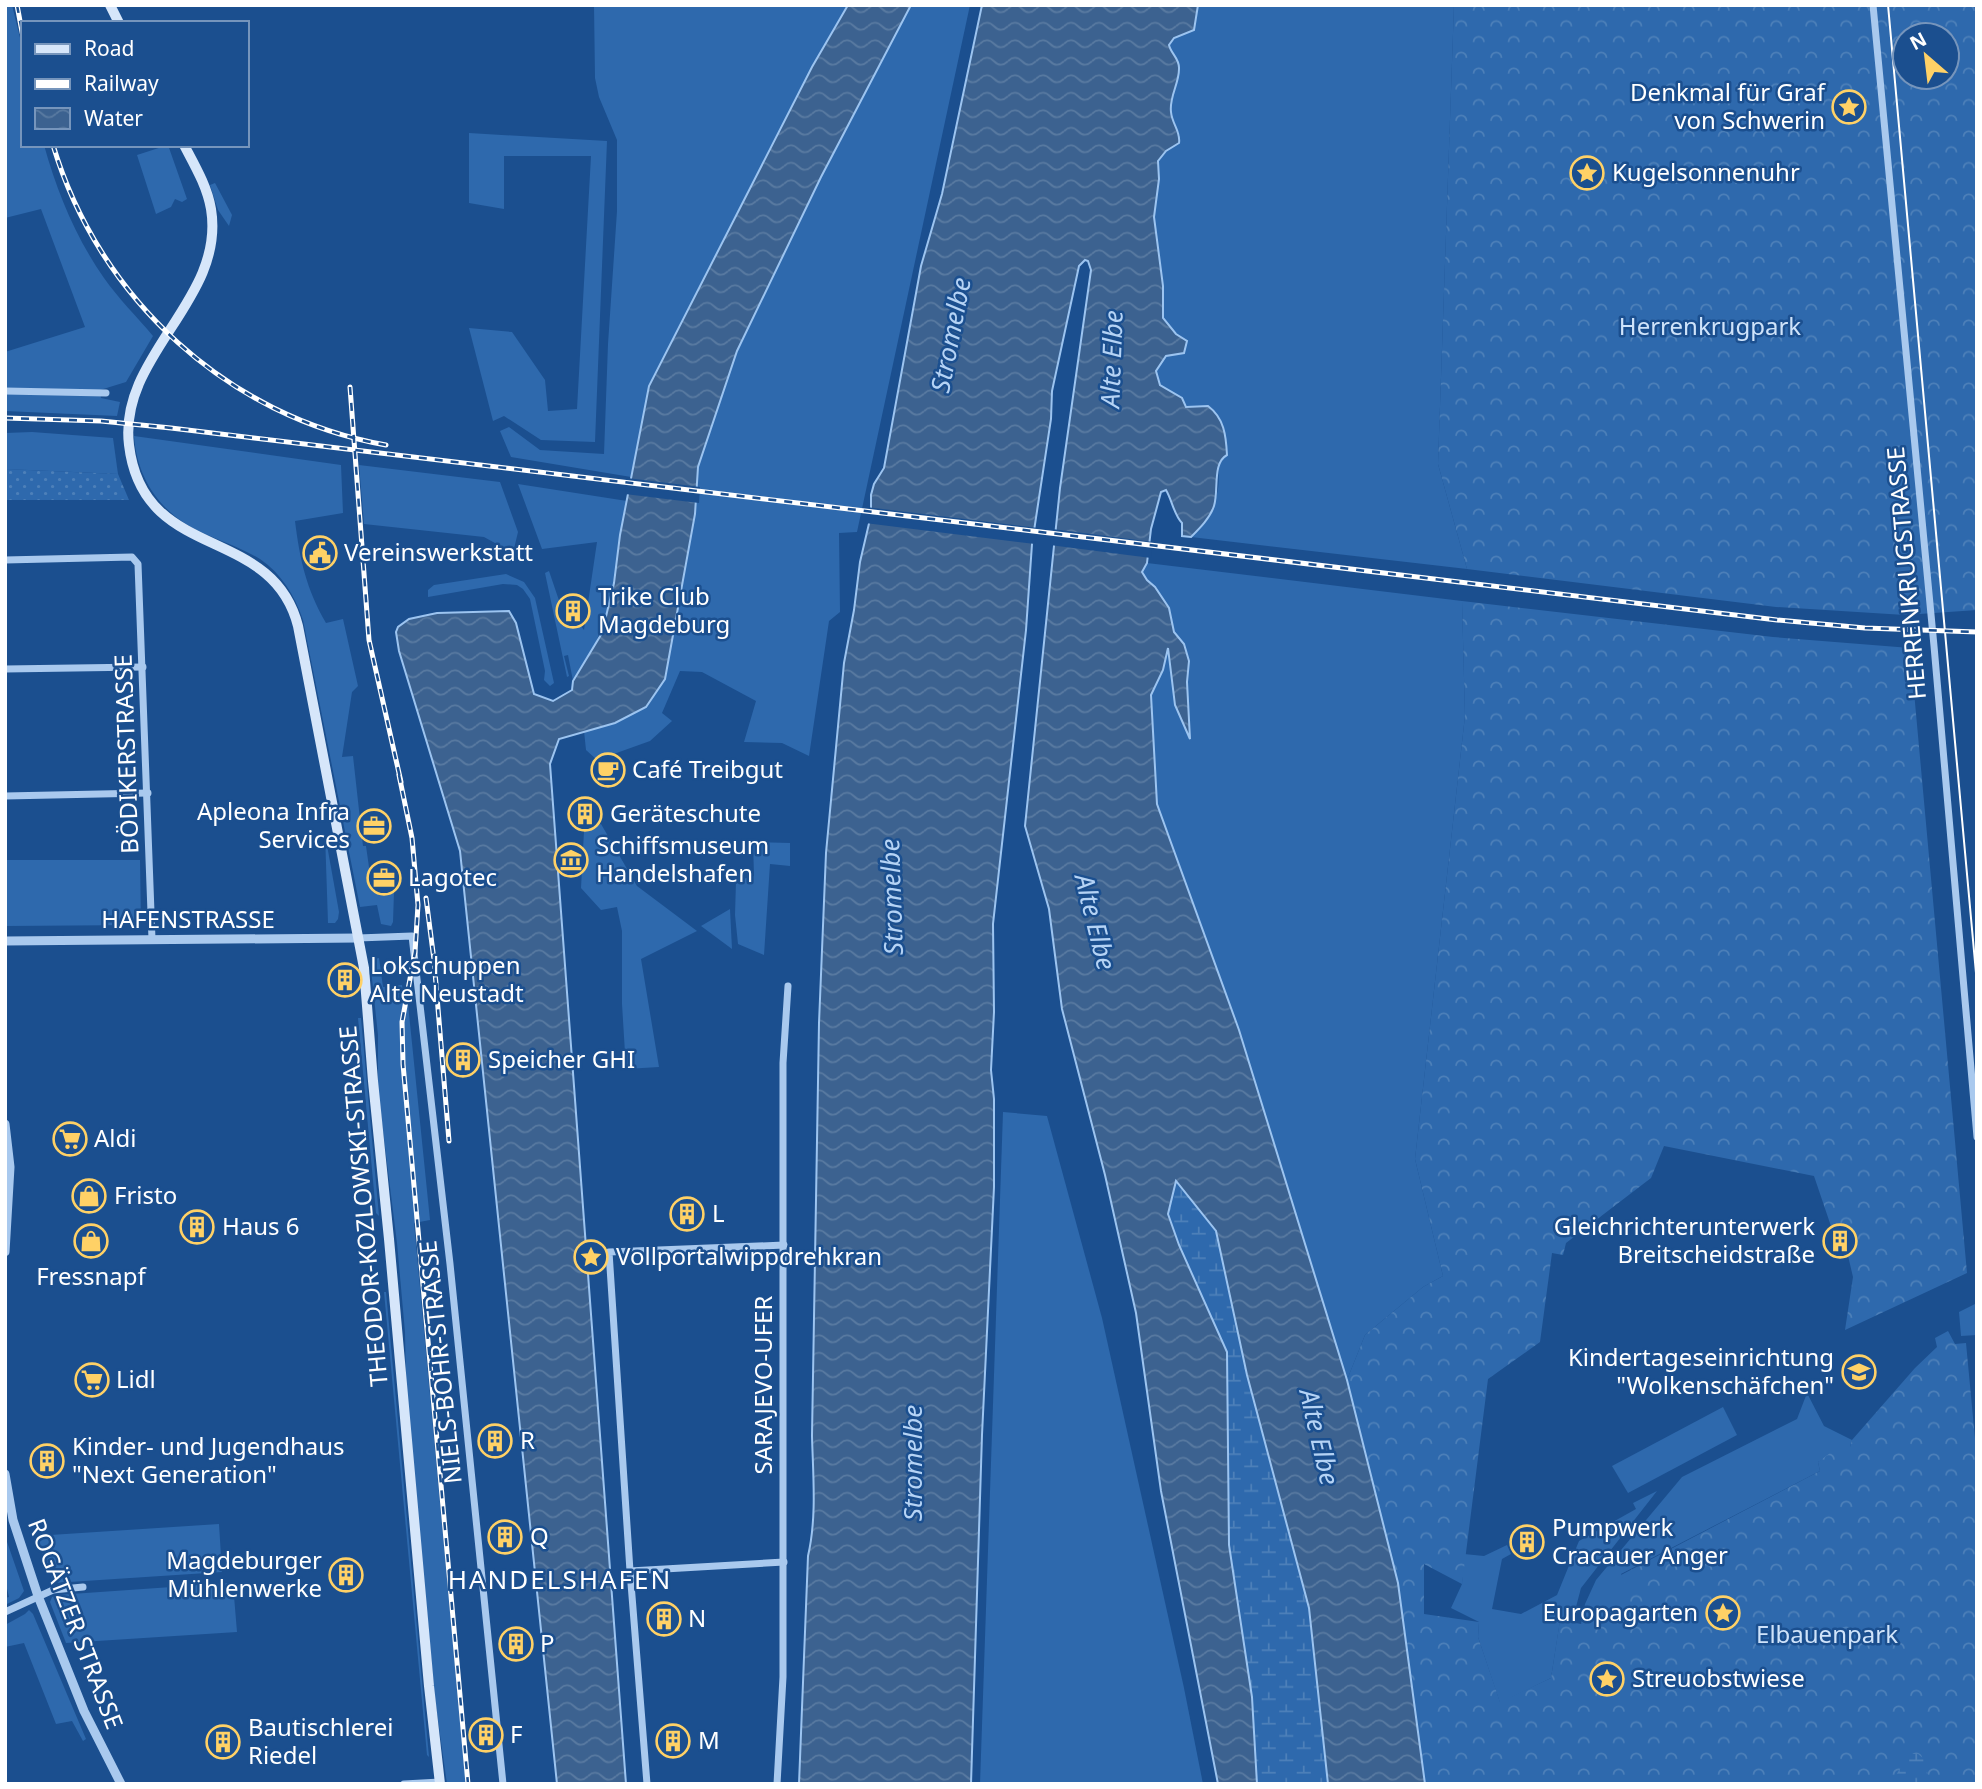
<svg xmlns="http://www.w3.org/2000/svg" width="1982" height="1789" viewBox="0 0 1982 1789" font-family="'Noto Sans',sans-serif">
<defs>
<pattern id="forest-crowns" width="20" height="18" patternUnits="userSpaceOnUse" patternTransform="scale(1.75)"><rect width="20" height="18" fill="#2e69ad"/><path d="M2 6a3 3 0 1 1 6 0M12 15a3 3 0 1 1 6 0" fill="none" stroke="#4d80b9"/></pattern>
<pattern id="wetland-marsh" width="20" height="14" patternUnits="userSpaceOnUse" patternTransform="scale(1.75)"><rect width="20" height="14" fill="#2e69ad"/><path d="M1 5h8M5 5V1M11 12h8M15 12V8" fill="none" stroke="#4d80b9"/></pattern>
<pattern id="garden-dots" width="8" height="8" patternUnits="userSpaceOnUse" patternTransform="scale(1.75)"><rect width="8" height="8" fill="#2e69ad"/><path d="M2 2h.1M6 6h.1" fill="none" stroke="#4d80b9" stroke-width="1.8" stroke-linecap="round"/></pattern>
<pattern id="water-waves" width="16" height="10" patternUnits="userSpaceOnUse" patternTransform="scale(1.75)"><rect width="16" height="10" fill="#3c6290"/><path d="M0 5q4-4 8 0t8 0" fill="none" stroke="#597aa1"/></pattern>
</defs>
<rect width="100%" height="100%" fill="#1b4f8f"/>
<g fill="#2e69ad">
<path d="M5,5H12L23,50V145H44C57,192 76,238 104,278C118,298 137,317 153,336L126,382L100,390L101,398L120,402L117,416L5,411V352L85,327L41,209L5,218Z"/>
<polygon points="594,5 848,5 812,67 649,386 631,477 511,457 500,431 509,427 540,450 604,454 608,344 617,211 617,140 599,97 595,78"/>
<polygon points="911,5 970,5 857,532 839,533 840,612 829,621 809,756 782,743 744,742 756,701 702,672 680,671 662,713 672,721 650,741 597,760 586,750 584,731 615,723 695,516 698,467 737,351 821,177"/>
<path d="M1198,5H1454L1438,464L1467,569L1191,537C1204,524 1215,507 1218,489C1220,476 1216,470 1223,457L1190,408L1160,385L1156,371L1176,334L1163,318V286L1154,217L1159,179L1158,161L1180,136L1171,115V106L1179,69L1168,45L1174,38L1194,30Z"/>
<polygon points="469,133 607,141 595,442 541,440 504,416 493,421 469,328 512,332 545,380 548,411 577,409 591,156 504,156 504,209 469,203"/>
<polygon points="168,145 187,199 182,202 175,199 171,207 156,214 137,155"/>
<polygon points="215,183 232,215 229,226 218,210 210,185"/>
<polygon points="32,432 113,438 118,474 5,469 5,433"/>
<path d="M134,436L341,465L343,513L295,521C300,560 306,588 326,623L343,619L358,686L352,692L342,757L353,756L363,846H366L371,881H369V888L377,887L379,895L394,892L393,922L391,926L381,924L377,905L360,907L303,620C295,596 281,573 260,559C242,548 220,541 201,532C161,514 137,479 134,436Z"/>
<polygon points="359,465 500,482 518,532 513,553 484,537 364,524"/>
<path d="M518,484L627,501C615,563 614,629 573,681L568,655L564,656L569,676L567,677L545,573L549,571L567,624L578,622L584,630L597,542L542,549Z"/>
<polygon points="1147,563 1462,601 1465,716 1415,1159 1443,1276 1423,1287 1365,1335 1347,1380 1239,1030 1157,804 1151,695 1163,670 1168,646 1175,705 1190,736 1187,682 1189,661 1184,644 1174,632 1169,608 1155,587 1147,580 1142,572"/>
<polygon points="506,574 524,582 535,598 554,683 550,686 544,680 545,671 530,599 523,589 517,585 503,584 428,597 428,590 434,585"/>
<polygon points="601,824 637,886 697,931 641,959 659,1067 626,1069 622,1004 622,931 617,907 601,910 581,888 584,831"/>
<polygon points="325,834 339,912 338,919 335,923 328,923"/>
<polygon points="753,842 790,843 790,866 770,864 764,955 738,944 735,915 736,881 754,876"/>
<polygon points="5,860 140,860 141,925 5,926"/>
<polygon points="730,909 732,949 701,926"/>
<polygon points="379,958 383,987 402,985 403,994 407,994 430,1220 414,1223 466,1784 447,1784 435,1699 406,1386 405,1332 397,1243 378,1091 378,1035 370,960"/>
<polygon points="358,1018 361,1018 379,1216 376,1213"/>
<polygon points="1003,1112 1047,1116 1102,1318 1184,1688 1203,1784 980,1784"/>
<polygon points="384,1292 386,1292 429,1757 427,1755"/>
<polygon points="1977,1303 1977,1335 1961,1336 1959,1312"/>
<polygon points="1807,1393 1824,1426 1852,1440 1850,1447 1818,1462 1820,1471 1621,1574 1636,1602 1581,1624 1585,1604 1596,1580 1682,1477 1797,1419"/>
<polygon points="1723,1407 1737,1435 1628,1493 1612,1466"/>
<polygon points="1657,1491 1581,1588 1572,1622 1560,1621 1551,1678 1500,1703 1478,1637 1479,1622 1451,1608 1462,1584 1464,1554 1484,1556 1507,1545 1511,1554 1502,1559 1492,1609 1521,1614 1557,1595 1579,1541 1636,1509 1633,1503"/>
<polygon points="219,1524 222,1572 54,1583 35,1536"/>
<polygon points="5,1536 24,1591 19,1598 5,1605 5,1598 9,1597 5,1580"/>
<polygon points="229,1583 233,1584 237,1632 66,1643 50,1602 52,1597 57,1595"/>
<polygon points="29,1610 33,1614 86,1739 83,1741 72,1721 56,1724 24,1643 5,1647 5,1625 25,1614"/>
</g>
<g fill="url(#forest-crowns)" fill-rule="evenodd">
<path d="M1454,5H1977V610L1905,615L1776,607L1467,569L1438,464ZM1905,35H1947V77H1905Z"/>
<polygon points="1462,601 1773,637 1910,648 1967,1273 1845,1330 1853,1277 1846,1247 1846,1234 1834,1235 1814,1176 1664,1146 1651,1178 1566,1243 1563,1255 1552,1253 1540,1342 1488,1379 1462,1584 1424,1564 1424,1614 1479,1622 1478,1637 1500,1702 1551,1678 1560,1620 1581,1624 1631,1596 1621,1575 1820,1471 1818,1462 1841,1445 1850,1447 1852,1440 1915,1368 1937,1347 1935,1338 1948,1331 1955,1344 1966,1343 1977,1460 1977,1784 1425,1784 1398,1583 1347,1380 1365,1335 1423,1287 1443,1276 1415,1159 1465,716"/>
</g>
<g fill="url(#wetland-marsh)">
<polygon points="1176,1181 1216,1231 1247,1375 1309,1608 1328,1784 1257,1784 1252,1697 1179,1245 1168,1214"/>
<polygon points="1910,1754 1918,1754 1924,1759 1930,1784 1890,1784"/>
</g>
<polygon fill="url(#garden-dots)" points="5,469 118,474 129,500 5,500"/>
<g fill="url(#water-waves)" stroke="#9cc4f0" stroke-width="2">
<polygon points="848,5 911,5 821,177 737,351 698,467 695,514 665,679 646,707 615,723 559,739 550,764 626,1784 557,1784 460,851 399,651 396,632 398,627 409,619 437,613 509,611 516,623 534,694 553,701 572,690 573,681 602,633 614,583 620,535 649,386 812,67"/>
<path d="M982,5H1198L1194,30L1174,38L1169,45C1171,54 1180,59 1179,69C1179,84 1169,97 1171,112C1172,124 1181,132 1179,143L1166,151L1158,161L1159,179L1154,217L1163,286V318L1176,334L1187,341L1184,353L1166,356L1156,371L1160,385L1182,398L1186,407L1208,406C1224,418 1226,435 1227,455C1212,463 1219,490 1214,506C1210,518 1200,528 1191,537L1182,536V523C1174,515 1172,500 1166,490L1161,492L1151,529L1147,563L1142,572L1147,580L1155,587L1169,608L1174,632L1184,644L1189,661L1187,682L1190,739L1175,705L1168,648L1163,670L1151,695L1157,804L1239,1030L1347,1380L1398,1583L1425,1784H1328L1309,1608L1247,1375L1216,1231L1176,1181L1168,1214L1179,1245L1227,1352L1229,1545L1252,1697L1257,1784H1218L1161,1491L1136,1313L1105,1175L1062,1009L1049,909L1025,826L1060,488L1091,270L1088,261L1085,260L1079,266L1052,391L1051,419L1032,544L1026,630L993,924L994,1012L991,1070L994,1099V1187L982,1435L971,1784H799L808,1556C817,1517 813,1475 812,1436L819,1023L826,853L844,663L854,610L860,562L871,515V495L874,484L884,468L921,266L942,194Z"/>
</g>
<g fill="#1b4f8f">
<polygon points="627,478 700,487 699,503 625,494"/>
<polygon points="866,507 1038,528 1035,544 865,523"/>
<polygon points="1052,529 1153,542 1151,558 1050,545"/>
</g>
<g fill="none" stroke-linecap="round" stroke-linejoin="round">
<g stroke="#a9c9ee" stroke-width="7">
<polyline points="1873,5 1934,646 1977,1137"/>
<polyline points="5,391 106,393"/>
<polyline points="5,560 132,557 138,564 152,939"/>
<polyline points="5,669 143,667"/>
<polyline points="5,796 148,793"/>
<polyline points="358,938 412,936 450,1264 503,1784"/>
<polyline points="630,1571 784,1562"/>
<polyline points="5,1612 53,1590 83,1587"/>
<polyline points="404,1784 440,1782"/>
<polyline points="647,1784 630,1571 609,1252 784,1245"/>
<polyline points="777,1784 783,1677 783,1063 788,986"/>
</g>
<g stroke="#a9c9ee" stroke-width="9">
<polyline points="5,941 358,938"/>
<polyline points="5,1124 10,1167 5,1252"/>
<polyline points="5,1474 13,1520 38,1596 84,1711 121,1784"/>
</g>
<g stroke="#d6e6fa" stroke-width="10">
<polyline points="110,5 119,23"/>
<path d="M184,145C195,166 207,186 211,209C226,300 118,355 129,445C143,564 272,523 298,626L364,968L373,1081L389,1239L429,1686L440,1784"/>
</g>
<polyline stroke="#fff" stroke-width="2" points="1888,5 1977,984"/>
<defs>
<g id="rail">
<polyline points="17,5 23,37"/>
<path d="M53,145C99,299 228,417 386,445"/>
<polyline points="350,387 369,640 401,782"/>
<polyline points="5,418 101,421 171,428 1777,620 1865,628 1977,632"/>
<polyline points="399,775 412,838 418,905 415,952 402,1022 403,1064 468,1784"/>
<polyline points="426,898 434,960 449,1141"/>
</g>
</defs>
<use href="#rail" stroke="#fff" stroke-width="5"/>
<use href="#rail" stroke="#1b4f8f" stroke-width="2.5" stroke-dasharray="8" stroke-linecap="butt"/>
</g>
<defs>
<symbol id="sight-ring" viewBox="-11 -11 22 22"><circle r="9.5" fill="#1b4f8f" stroke="#ffd166" stroke-width="1.5"/><path d="M0-6L1.8-2.2L6-1.7L2.9 1.2L3.7 5.4L0 3.3L-3.7 5.4L-2.9 1.2L-6-1.7L-1.8-2.2Z" fill="#ffd166"/></symbol>
<symbol id="civic-ring" viewBox="-11 -11 22 22"><circle r="9.5" fill="#1b4f8f" stroke="#ffd166" stroke-width="1.5"/><path d="M-.6-6.5H3V-4.5H.6V-3L4-1V1h2V6H-6V1h2V-1L-.6-3ZM-1.2 2.5V6h2.4V2.5Z" fill="#ffd166"/></symbol>
<symbol id="building-ring" viewBox="-11 -11 22 22"><circle r="9.5" fill="#1b4f8f" stroke="#ffd166" stroke-width="1.5"/><path d="M-4-6H4V6H1V3H-1V6H-4ZM-2.5-4.3h1.7v1.8h-1.7ZM.8-4.3h1.7v1.8H.8ZM-2.5-1h1.7V.8h-1.7ZM.8-1h1.7V.8H.8Z" fill="#ffd166"/></symbol>
<symbol id="cafe-ring" viewBox="-11 -11 22 22"><circle r="9.5" fill="#1b4f8f" stroke="#ffd166" stroke-width="1.5"/><path d="M-5.5-4.5H6V0H3Q3 3.5 0 3.5H-2.5Q-5.5 3.5-5.5 0ZM3-3.2v2h1.7v-2ZM-6 4.5H4V6H-6Z" fill="#ffd166"/></symbol>
<symbol id="office-ring" viewBox="-11 -11 22 22"><circle r="9.5" fill="#1b4f8f" stroke="#ffd166" stroke-width="1.5"/><path d="M-6-3h4V-5.5h4V-3h4V5H-6ZM-1-4.5V-3h2v-1.5ZM-6 0V1H6V0Z" fill="#ffd166"/></symbol>
<symbol id="museum-ring" viewBox="-11 -11 22 22"><circle r="9.5" fill="#1b4f8f" stroke="#ffd166" stroke-width="1.5"/><path d="M0-6L6-3V-2H-6V-3ZM-5-1h2V3h-2ZM-1-1h2V3h-2ZM3-1h2V3H3ZM-6 4H6V6H-6Z" fill="#ffd166"/></symbol>
<symbol id="supermarket-ring" viewBox="-11 -11 22 22"><circle r="9.5" fill="#1b4f8f" stroke="#ffd166" stroke-width="1.5"/><path d="M-6-5.5h2.5l.6 2H6L4.5 2H-2.5L-4.4-4H-6ZM-1.5 3.2a1.3 1.3 0 1 0 .1 0ZM3 3.2a1.3 1.3 0 1 0 .1 0Z" fill="#ffd166"/></symbol>
<symbol id="shop-ring" viewBox="-11 -11 22 22"><circle r="9.5" fill="#1b4f8f" stroke="#ffd166" stroke-width="1.5"/><path d="M-5-2.5h2.3a2.7 3.5 0 0 1 5.4 0H5L5.5 6h-11ZM-1.5-2.5h3a1.5 2.3 0 0 0-3 0Z" fill="#ffd166"/></symbol>
<symbol id="school-ring" viewBox="-11 -11 22 22"><circle r="9.5" fill="#1b4f8f" stroke="#ffd166" stroke-width="1.5"/><path d="M0-5L7-2L0 1L-7-2ZM-4 1L0 2.5L4 1V4Q0 6-4 4Z" fill="#ffd166"/></symbol>
</defs>
<g fill-rule="evenodd">
<use href="#sight-ring" x="1830" y="88" width="38" height="38"/>
<use href="#sight-ring" x="1568" y="154" width="38" height="38"/>
<use href="#civic-ring" x="301" y="534" width="38" height="38"/>
<use href="#building-ring" x="554" y="592" width="38" height="38"/>
<use href="#cafe-ring" x="589" y="751" width="38" height="38"/>
<use href="#building-ring" x="566" y="795" width="38" height="38"/>
<use href="#office-ring" x="355" y="807" width="38" height="38"/>
<use href="#museum-ring" x="552" y="841" width="38" height="38"/>
<use href="#office-ring" x="365" y="859" width="38" height="38"/>
<use href="#building-ring" x="326" y="961" width="38" height="38"/>
<use href="#building-ring" x="444" y="1041" width="38" height="38"/>
<use href="#supermarket-ring" x="51" y="1120" width="38" height="38"/>
<use href="#shop-ring" x="70" y="1177" width="38" height="38"/>
<use href="#building-ring" x="668" y="1195" width="38" height="38"/>
<use href="#building-ring" x="178" y="1208" width="38" height="38"/>
<use href="#shop-ring" x="72" y="1222" width="38" height="38"/>
<use href="#building-ring" x="1821" y="1222" width="38" height="38"/>
<use href="#sight-ring" x="572" y="1238" width="38" height="38"/>
<use href="#school-ring" x="1840" y="1353" width="38" height="38"/>
<use href="#supermarket-ring" x="73" y="1361" width="38" height="38"/>
<use href="#building-ring" x="476" y="1422" width="38" height="38"/>
<use href="#building-ring" x="28" y="1442" width="38" height="38"/>
<use href="#building-ring" x="486" y="1518" width="38" height="38"/>
<use href="#building-ring" x="1508" y="1523" width="38" height="38"/>
<use href="#building-ring" x="327" y="1556" width="38" height="38"/>
<use href="#sight-ring" x="1704" y="1594" width="38" height="38"/>
<use href="#building-ring" x="645" y="1600" width="38" height="38"/>
<use href="#building-ring" x="497" y="1625" width="38" height="38"/>
<use href="#sight-ring" x="1588" y="1660" width="38" height="38"/>
<use href="#building-ring" x="467" y="1716" width="38" height="38"/>
<use href="#building-ring" x="654" y="1722" width="38" height="38"/>
<use href="#building-ring" x="204" y="1723" width="38" height="38"/>
</g>
<g text-anchor="middle" stroke-width="5" stroke-linejoin="round" paint-order="stroke">
<g font-size="24" fill="#fff" stroke="#1b4f8f" text-anchor="start">
<text x="1825" y="101" text-anchor="end">Denkmal für Graf<tspan x="1825" dy="28">von Schwerin</tspan></text>
<text x="1612" y="181">Kugelsonnenuhr</text>
<text x="344" y="561">Vereinswerkstatt</text>
<text x="598" y="605">Trike Club<tspan x="598" dy="28">Magdeburg</tspan></text>
<text x="632" y="778">Café Treibgut</text>
<text x="350" y="820" text-anchor="end">Apleona Infra<tspan x="350" dy="28">Services</tspan></text>
<text x="610" y="822">Geräteschute</text>
<text x="596" y="854">Schiffsmuseum<tspan x="596" dy="28">Handelshafen</tspan></text>
<text x="408" y="886">Lagotec</text>
<text x="370" y="974">Lokschuppen<tspan x="370" dy="28">Alte Neustadt</tspan></text>
<text x="488" y="1068">Speicher GHI</text>
<text x="94" y="1147">Aldi</text>
<text x="114" y="1204">Fristo</text>
<text x="712" y="1222">L</text>
<text x="222" y="1235">Haus 6</text>
<text x="1815" y="1235" text-anchor="end">Gleichrichterunterwerk<tspan x="1815" dy="28">Breitscheidstraße</tspan></text>
<text x="616" y="1265">Vollportalwippdrehkran</text>
<text x="91" y="1285" text-anchor="middle">Fressnapf</text>
<text x="1834" y="1366" text-anchor="end">Kindertageseinrichtung<tspan x="1834" dy="28">"Wolkenschäfchen"</tspan></text>
<text x="116" y="1388">Lidl</text>
<text x="520" y="1449">R</text>
<text x="72" y="1455">Kinder- und Jugendhaus<tspan x="72" dy="28">"Next Generation"</tspan></text>
<text x="1552" y="1536">Pumpwerk<tspan x="1552" dy="28">Cracauer Anger</tspan></text>
<text x="530" y="1545">Q</text>
<text x="322" y="1569" text-anchor="end">Magdeburger<tspan x="322" dy="28">Mühlenwerke</tspan></text>
<text x="1698" y="1621" text-anchor="end">Europagarten</text>
<text x="688" y="1627">N</text>
<text x="540" y="1652">P</text>
<text x="1632" y="1687">Streuobstwiese</text>
<text x="248" y="1736">Bautischlerei<tspan x="248" dy="28">Riedel</tspan></text>
<text x="510" y="1743">F</text>
<text x="698" y="1749">M</text>
</g>
<g font-size="24" fill="#cfe3fa" stroke="#1b4f8f">
<text x="1710" y="335">Herrenkrugpark</text>
<text x="1827" y="1643">Elbauenpark</text>
</g>
<g font-size="24" fill="#fff" stroke="#1b4f8f">
<text transform="translate(1907 573) rotate(-95)" y="8">HERRENKRUGSTRASSE</text>
<text transform="translate(127 754) rotate(-92)" y="8">BÖDIKERSTRASSE</text>
<text x="188" y="928">HAFENSTRASSE</text>
<text transform="translate(364 1206) rotate(-95)" y="8">THEODOR-KOZLOWSKI-STRASSE</text>
<text transform="translate(441 1362) rotate(-96)" y="8">NIELS-BOHR-STRASSE</text>
<text transform="translate(764 1385) rotate(-90)" y="8">SARAJEVO-UFER</text>
<text transform="translate(75 1624) rotate(69)" y="8">ROGÄTZER STRASSE</text>
</g>
<g font-size="26" font-style="italic" fill="#b5d3f5" stroke="#1b4f8f">
<text transform="translate(951 335) rotate(-79)" y="9">Stromelbe</text>
<text transform="translate(1112 359) rotate(-88)" y="9">Alte Elbe</text>
<text transform="translate(892 897) rotate(-92)" y="9">Stromelbe</text>
<text transform="translate(1095 922) rotate(76)" y="9">Alte Elbe</text>
<text transform="translate(1319 1437) rotate(77)" y="9">Alte Elbe</text>
<text transform="translate(913 1463) rotate(-90)" y="9">Stromelbe</text>
</g>
<g font-size="26" letter-spacing="2" fill="#fff" stroke="#1b4f8f">
<text x="560" y="1589">HANDELSHAFEN</text>
</g>
</g>
<rect width="1982" height="1789" fill="none" stroke="#ffffff" stroke-width="14"/>
<rect x="21" y="21" width="228" height="126" fill="#1b4f8f" stroke="#7695bc" stroke-width="2"/>
<rect x="35" y="44" width="35" height="10" fill="#d6e6fa" stroke="#7695bc" stroke-width="2"/>
<text x="84" y="56" font-size="21" fill="#ffffff">Road</text>
<rect x="35" y="79" width="35" height="10" fill="#ffffff" stroke="#7695bc" stroke-width="2"/>
<text x="84" y="91" font-size="21" fill="#ffffff">Railway</text>
<rect x="35" y="108" width="35" height="21" fill="url(#water-waves)" stroke="#7695bc" stroke-width="2"/>
<text x="84" y="126" font-size="21" fill="#ffffff">Water</text>
<g transform="translate(1926 56) rotate(332)"><circle r="33" fill="#1b4f8f" stroke="#7695bc" stroke-width="2"/>
<path d="M0-5L12 26L0 18L-12 26Z" fill="#ffd166"/>
<text y="-10" font-size="19" font-weight="bold" text-anchor="middle" fill="#ffffff">N</text>
</g>
</svg>
